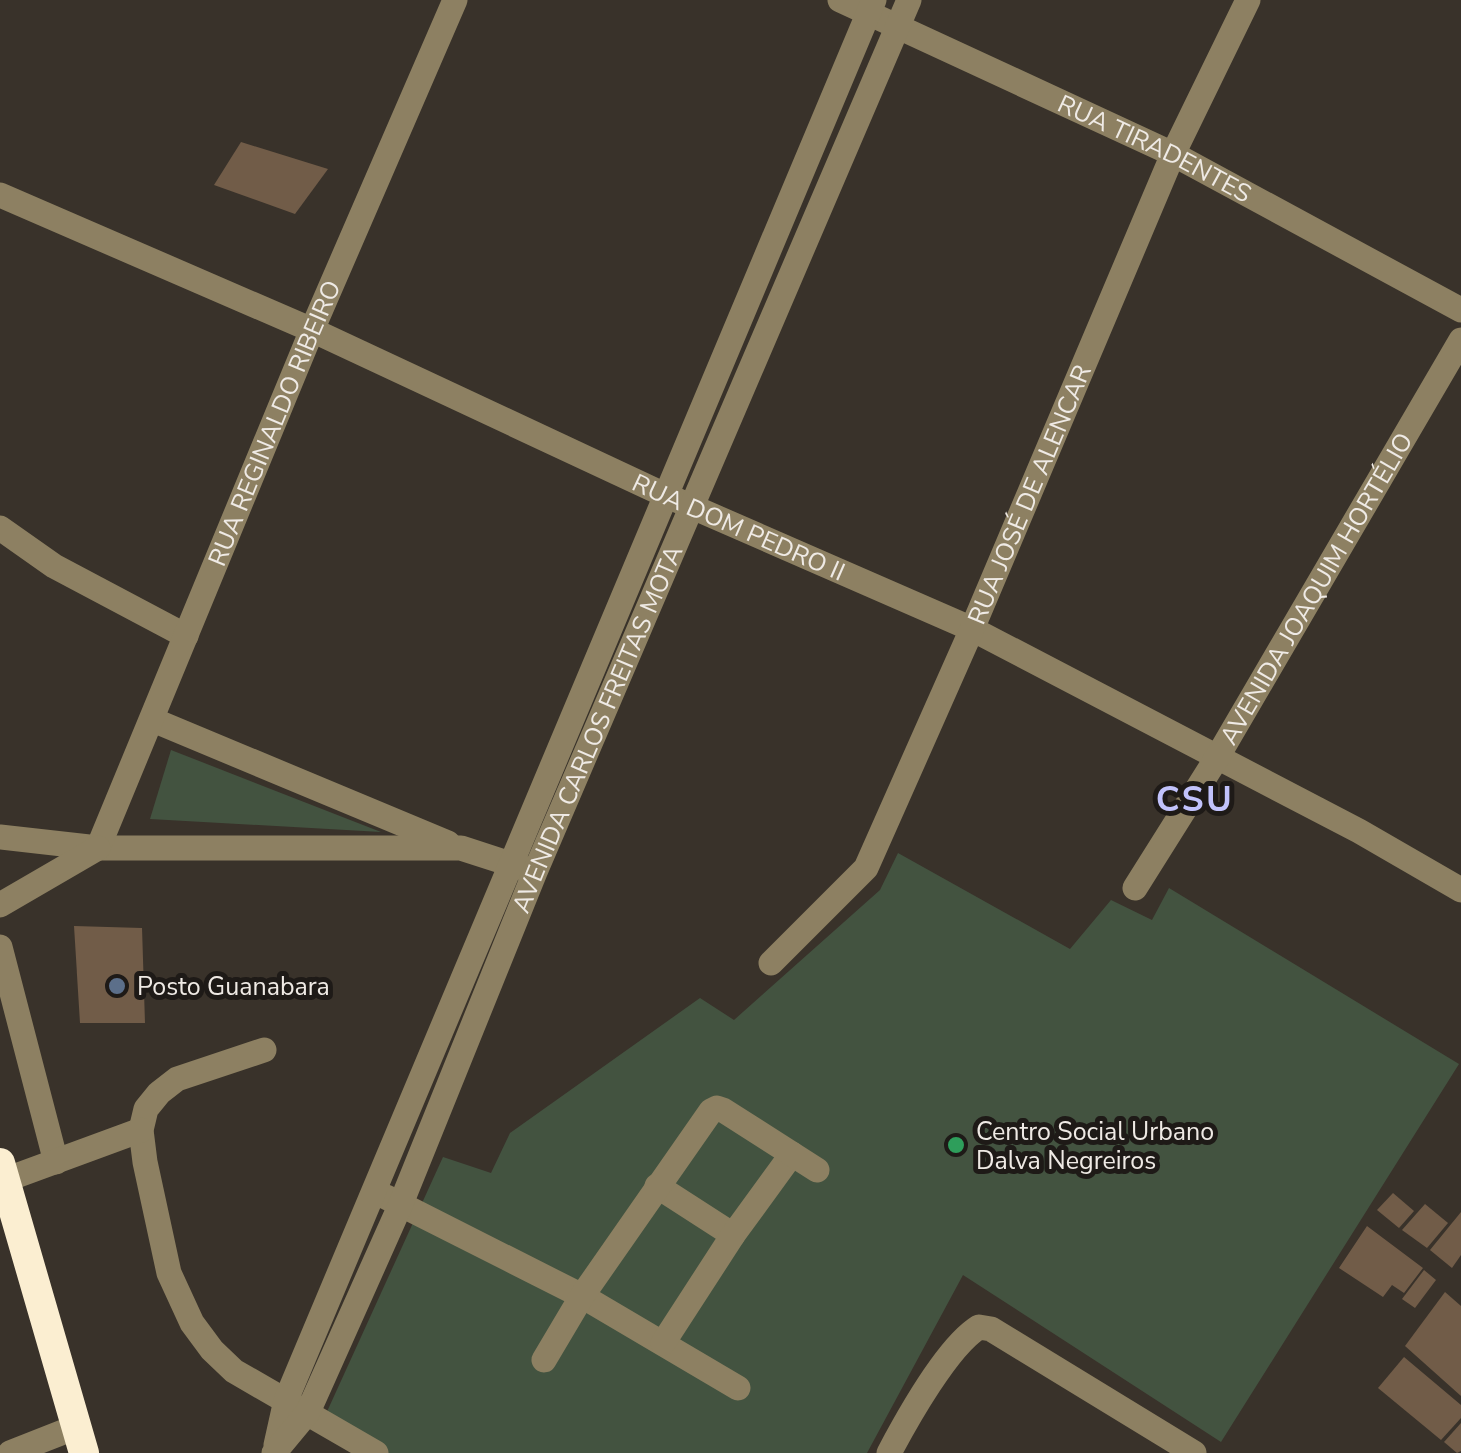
<svg xmlns="http://www.w3.org/2000/svg" width="1461" height="1453" viewBox="0 0 1461 1453" font-family="'Nunito Sans',sans-serif">
<rect width="100%" height="100%" fill="#39322a"/>
<g fill="#435340">
<polygon points="171,750 381,832 150,819"/>
<polygon points="898,853 1070,949 1111,900 1152,920 1169,888 1459,1064 1221,1442 963,1275 867,1453 387,1453 325,1416 443,1157 491,1173 510,1133 700,998 734,1020 880,890"/>
</g>
<g fill="#715c48">
<polygon points="241,142 328,169 295,214 214,185"/>
<polygon points="74,926 142,928 145,1023 80,1023"/>
<polygon points="1393,1193 1414,1211 1399,1228 1377,1210"/>
<polygon points="1425,1204 1448,1223 1427,1248 1402,1230"/>
<polygon points="1461,1212 1461,1255 1452,1268 1430,1250"/>
<polygon points="1367,1226 1423,1268 1404,1293 1392,1285 1383,1297 1339,1268"/>
<polygon points="1424,1270 1436,1280 1415,1308 1402,1299"/>
<polygon points="1445,1292 1461,1306 1461,1396 1405,1346"/>
<polygon points="1404,1357 1461,1405 1461,1418 1441,1440 1378,1388"/>
<polygon points="1461,1423 1461,1451 1457,1453 1444,1442"/>
</g>
<g fill="none" stroke-linecap="round" stroke-linejoin="round">
<g stroke="#8d8062" stroke-width="25">
<path id="s1" d="M840,0L1173,154L1461,310"/>
<path id="s2" d="M0,195L312,330L665,495L972,629L1359,831L1461,890"/>
<polyline points="0,528 54,566 186,636"/>
<polyline points="153,720 448,843"/>
<polyline points="0,837 98,848 461,848 526,869"/>
<path id="s3" d="M98,848L312,330L455,0"/>
<path id="s4" d="M1135,888L1218,756L1461,340"/>
<polyline points="0,905 98,848"/>
<polyline points="0,947 56,1162"/>
<path id="s5" d="M771,963L866,868L972,629L1173,154L1248,0"/>
<polyline points="264,1050 177,1079 159,1093 146,1109 141,1130 145,1162 169,1273 192,1323 212,1350 234,1371 376,1453"/>
<polyline points="5,1180 141,1130"/>
<polyline points="657,1186 733,1235"/>
<polyline points="386,1197 582,1296 738,1388"/>
<polyline points="663,1343 733,1235 792,1154"/>
<polyline points="544,1360 582,1296 711,1111 717,1108 723,1110 817,1170"/>
<polyline points="276,1445 286,1400 874,0"/>
<polyline points="10,1453 76,1427"/>
<path id="s6" d="M274,1453L308,1412L400,1206L535,872L909,0"/>
<path d="M889,1453C907,1419 948,1346 979,1327L991,1329L1194,1453"/>
</g>
<polyline stroke="#fbeed1" stroke-width="30" points="0,1163 84,1453"/>
</g>
<circle fill="#5c6f8a" stroke="#1e1a17" stroke-width="4" cx="117" cy="986" r="10"/>
<circle fill="#2e9e5b" stroke="#1e1a17" stroke-width="4" cx="956" cy="1145" r="10"/>
<g text-anchor="middle" stroke-width="10" stroke-linejoin="round" paint-order="stroke">
<g font-size="25" fill="#efeae5" stroke="#1e1a17">
<text dy="9" stroke="none"><textPath href="#s1" startOffset="348">RUA TIRADENTES</textPath></text>
<text dy="9" stroke="none"><textPath href="#s3" startOffset="460">RUA REGINALDO RIBEIRO</textPath></text>
<text dy="9" stroke="none"><textPath href="#s5" startOffset="542">RUA JOSÉ DE ALENCAR</textPath></text>
<text dy="9" stroke="none"><textPath href="#s2" startOffset="810">RUA DOM PEDRO II</textPath></text>
<text dy="9" stroke="none"><textPath href="#s4" startOffset="350">AVENIDA JOAQUIM HORTÉLIO</textPath></text>
<text dy="9" stroke="none"><textPath href="#s6" startOffset="795">AVENIDA CARLOS FREITAS MOTA</textPath></text>
</g>
<g font-size="25" fill="#efeae5" stroke="#1e1a17" text-anchor="start">
<text x="137" y="995">Posto Guanabara</text>
<text x="976" y="1140">Centro Social Urbano<tspan x="976" dy="29">Dalva Negreiros</tspan></text>
</g>
<g font-size="35" font-weight="bold" letter-spacing="2.5" fill="#c1c2fb" stroke="#1e1a17">
<text x="1195" y="811">CSU</text>
</g>
</g>
</svg>
